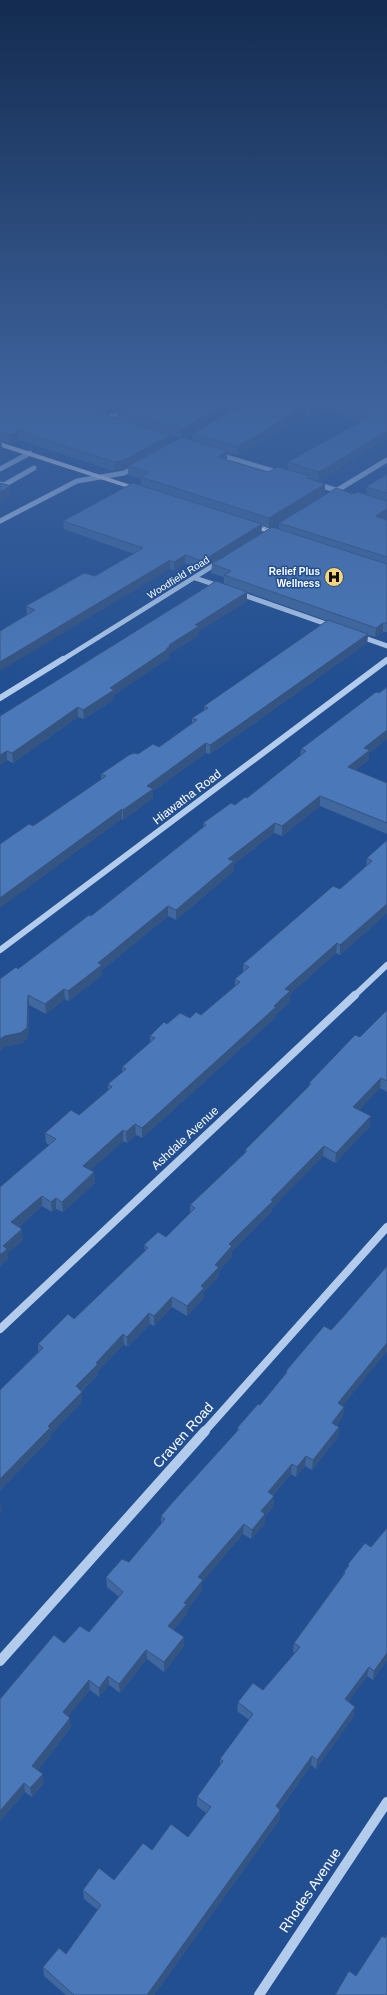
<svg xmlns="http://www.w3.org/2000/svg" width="387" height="1995" viewBox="0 0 387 1995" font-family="Arial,sans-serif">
<rect width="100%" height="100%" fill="#224f91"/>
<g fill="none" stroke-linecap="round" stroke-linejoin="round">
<g stroke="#b3ccec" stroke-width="5">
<polyline points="107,419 125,410"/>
<polyline points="219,455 280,473"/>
<polyline points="0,469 30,453"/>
<polyline points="0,484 4,485 34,468"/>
<polyline points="316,484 339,491"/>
<polyline points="331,494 387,460"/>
<polyline points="0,521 77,481 124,473 136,467"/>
<polyline points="195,578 219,586"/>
<polyline points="238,593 332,626"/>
<polyline points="359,636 387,646"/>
<polyline points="62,660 219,562"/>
</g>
<g stroke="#b3ccec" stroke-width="6">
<polyline points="0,698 63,659"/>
<polyline points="0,950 387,660"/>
<polyline points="354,996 387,965"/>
</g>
<g stroke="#b3ccec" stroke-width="8">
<polyline points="0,1329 355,995"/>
<polyline points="204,1432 387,1227"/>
</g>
<g stroke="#b3ccec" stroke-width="10">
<polyline points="0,1661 205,1431"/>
<polyline points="259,1995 387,1802"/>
</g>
<g fill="#f9fbff" fill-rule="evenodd">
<polygon points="0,442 143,489 144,490 139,491 0,446"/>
<polygon points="249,523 282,534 283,535 280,537 247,526 246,525"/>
</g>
<g stroke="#fff" stroke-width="1">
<polyline points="0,446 136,490"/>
<polyline points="250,523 279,532"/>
</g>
</g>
<g fill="#40679e" fill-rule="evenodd">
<path d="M0,399H254L182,437L192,440V433L255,399H387V439L319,481L310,478V479L325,484V494L269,528L262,526L261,533L202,569L185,563L174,570L170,569L27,615L26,606L95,576L134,554L64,529L63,521L141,485V479L128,475V466L123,469L114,471L19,440L11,444L1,441L2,448L0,449ZM130,403L117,410V418L106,415ZM322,409L363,421L288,462V469L268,472L227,460V452L237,455L306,415L310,416ZM171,435L180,438L171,443Z"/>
<polygon points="387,474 387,517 385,519 387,520 387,632 383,632 375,637 368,635 367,643 242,732 210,754 206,753 153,791 153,798 123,820 122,819 33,826 101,780 101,774 138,754 159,747 192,723 192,718 204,710 204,706 328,621 247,592 247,601 199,631 199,635 170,653 170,655 168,656 169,658 114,695 114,699 84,719 78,717 13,763 7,760 0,765 0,716 224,584 224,577 211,573 212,564 279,530 279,523 354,494 366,495 366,487"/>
<polygon points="387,687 387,739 369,753 369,760 355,770 387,783 387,834 320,806 282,836 274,833 234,864 234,871 176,920 168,916 102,970 102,975 69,1001 65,999 46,1014 29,1005 28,1038 21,1044 6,1046 18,969 91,916 203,827 203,823 247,798 300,756 301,749 379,693"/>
<polygon points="387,840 387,913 340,955 336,953 290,994 290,1002 276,1014 276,1017 142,1138 136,1135 127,1143 123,1141 90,1170 94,1172 95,1183 63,1212 56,1209 52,1212 42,1206 19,1227 23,1240 7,1254 8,1259 0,1266 0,1187 49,1145 46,1143 45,1133 79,1115 108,1090 108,1084 122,1072 122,1067 150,1043 150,1036 167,1024 201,1015 235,986 235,979 243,972 243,964 340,889 366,866 367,858"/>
<polygon points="387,1010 387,1092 380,1088 359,1110 370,1126 335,1163 323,1156 272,1208 272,1211 232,1251 232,1256 219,1271 218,1277 204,1292 204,1298 187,1316 172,1307 154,1326 150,1324 127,1347 124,1344 98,1371 98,1374 81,1392 82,1402 51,1434 51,1438 0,1490 0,1390 38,1352 38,1344 74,1319 145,1251 144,1245 166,1237 190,1214 190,1205 245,1153 245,1150 309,1087 309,1083 360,1037"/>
<polygon points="331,1330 387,1351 342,1406 344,1407 343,1417 336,1426 339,1427 338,1437 312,1470 305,1466 296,1477 291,1474 273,1495 274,1496 274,1506 265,1516 265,1524 251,1539 243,1534 202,1582 202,1590 187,1610 187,1614 173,1630 184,1637 184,1646 164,1672 147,1659 120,1693 109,1685 99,1697 90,1690 68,1716 71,1727 38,1770 44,1783 32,1797 25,1792 0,1821 64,1643 89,1632 119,1597 107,1587 106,1577 129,1562 161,1524 161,1516 237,1431 237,1428 260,1405 286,1373 286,1371"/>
<polygon points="387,1528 387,1660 373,1680 367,1676 348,1702 354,1716 316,1769 311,1765 280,1809 280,1819 154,1995 66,1995 44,1976 43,1967 66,1954 98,1910 84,1899 83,1890 114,1880 152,1850 188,1837 206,1813 197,1806 197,1797 220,1765 220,1759 249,1720 237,1711 238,1702 263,1690 295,1653 293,1652 294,1643 343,1575 344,1572 348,1567 348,1564 371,1547"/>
</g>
<g fill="#345481">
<polygon points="0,399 18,399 0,407"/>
<polygon points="122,399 139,399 106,415 106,406"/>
<polygon points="238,399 254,399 181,438 181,429"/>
<polygon points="322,400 322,409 310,416 310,407"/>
<polygon points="306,406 306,415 237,455 237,447"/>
<polygon points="19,431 19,440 11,444 10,435"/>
<polygon points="387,431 387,439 319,481 319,472"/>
<polygon points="171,435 171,443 128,466 123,469 114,471 114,462"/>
<polygon points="0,440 1,440 2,448 0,449"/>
<polygon points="227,451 227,461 217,457"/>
<polygon points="325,484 325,494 269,528 269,518"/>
<polygon points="11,486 11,495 0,501 0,492"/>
<polygon points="387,509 387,517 376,525 376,516"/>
<polygon points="262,524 261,533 202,569 202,561"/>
<polygon points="185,555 185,563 174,570 174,562"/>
<polygon points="170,560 170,569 0,671 0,662"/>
<polygon points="247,592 247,601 199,631 199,635 170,653 170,655 168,656 169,658 114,695 114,699 84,719 83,710 110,688 166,649 169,645 195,625"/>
<polygon points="383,623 383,632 375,637 376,628"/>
<polygon points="368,634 367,643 242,732 210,754 210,745"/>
<polygon points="78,707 78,717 13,763 12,753"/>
<polygon points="387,730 387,739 369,753 369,760 347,777 348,767 364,748"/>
<polygon points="206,743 206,753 153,791 153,798 123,820 123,810 147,786"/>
<polygon points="7,751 7,760 0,765 0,755"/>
<polygon points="320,796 320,806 282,836 282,826"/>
<polygon points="122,809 122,819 0,908 0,898"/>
<polygon points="275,823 274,833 234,864 234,871 176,920 176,910 228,859"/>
<polygon points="387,904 387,913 340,955 340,945"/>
<polygon points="168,906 168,916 102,970 102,975 69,1001 68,991 98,963"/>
<polygon points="337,943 336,953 290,994 290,1002 276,1014 276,1017 142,1138 142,1128 274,1006 285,989"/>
<polygon points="64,989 65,999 46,1014 45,1004"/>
<polygon points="28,995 29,1005 28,1038 21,1044 6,1046 0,1051 0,1039"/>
<polygon points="381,1078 380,1088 353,1117 353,1107"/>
<polygon points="371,1116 370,1126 335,1163 336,1153"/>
<polygon points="135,1124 136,1135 127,1143 126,1132"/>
<polygon points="123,1130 123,1141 84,1176 83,1166"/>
<polygon points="324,1146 323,1156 272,1208 272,1211 232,1251 232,1256 219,1271 218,1277 204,1292 204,1298 187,1316 187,1306 229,1244 271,1200"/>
<polygon points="94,1172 95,1183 63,1212 62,1202"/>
<polygon points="42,1196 42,1206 12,1233 11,1222"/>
<polygon points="56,1198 56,1209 52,1212 51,1202"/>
<polygon points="22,1229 23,1240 7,1254 8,1259 0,1266 0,1255 3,1246"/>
<polygon points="172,1297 172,1307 154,1326 154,1316"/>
<polygon points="149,1313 150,1324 127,1347 127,1337"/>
<polygon points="123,1334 124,1344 98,1371 98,1374 76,1396 76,1386 96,1363"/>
<polygon points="387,1343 387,1351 337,1413 338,1403"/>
<polygon points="82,1392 82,1402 51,1434 51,1438 0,1490 0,1479 48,1426"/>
<polygon points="344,1407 343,1417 331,1433 332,1423"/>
<polygon points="339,1427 338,1437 312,1470 313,1460"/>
<polygon points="306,1456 305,1466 296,1477 297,1467"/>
<polygon points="292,1464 291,1474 267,1501 268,1492"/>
<polygon points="274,1496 274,1506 265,1516 265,1524 251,1539 252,1530 261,1511"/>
<polygon points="0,1502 2,1511 0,1513"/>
<polygon points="244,1524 243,1534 202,1582 202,1590 187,1610 187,1614 168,1636 168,1626 184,1603 198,1577"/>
<polygon points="184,1637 184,1646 164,1672 164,1662"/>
<polygon points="146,1650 147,1659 120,1693 119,1684"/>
<polygon points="387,1653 387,1660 373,1680 374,1671"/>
<polygon points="369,1667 367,1676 344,1709 345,1699"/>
<polygon points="108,1676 109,1685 99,1697 99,1688"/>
<polygon points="89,1680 90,1690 64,1722 63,1712"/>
<polygon points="355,1707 354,1716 316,1769 317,1760"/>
<polygon points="70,1718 71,1727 34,1775 32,1766"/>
<polygon points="312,1756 311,1765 275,1815 276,1806"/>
<polygon points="43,1774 44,1783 32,1797 30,1788"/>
<polygon points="24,1783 25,1792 0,1821 0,1811"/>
<polygon points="280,1810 280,1819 154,1995 147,1995"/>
</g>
<g fill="#4b78b8" stroke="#345481">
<polygon points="17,399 55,399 171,435 122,461 114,462 19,431 10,435 0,433 0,406 1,406"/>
<polygon points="81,399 122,399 106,406"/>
<polygon points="139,399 238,399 181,429 117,410"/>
<polygon points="255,399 387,399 387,431 319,472 288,462 373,415 322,400 310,407 306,406 237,447 192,433"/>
<polygon points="182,437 227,451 217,457 268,472 278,467 310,476 307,478 325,484 269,518 141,477 149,472 128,466"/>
<polygon points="387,474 387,493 366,487"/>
<polygon points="0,483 11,486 0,492"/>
<polygon points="133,483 262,524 202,561 185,555 174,562 170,560 0,662 0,631 35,610 26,606 84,573 95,576 143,548 63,521"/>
<polygon points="336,488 354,494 357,492 387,501 387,509 376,516 387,520 387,557 279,523"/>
<polygon points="272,527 387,564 387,623 383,623 376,628 224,575 231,571 212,564"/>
<polygon points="216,581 247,592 195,625 199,626 169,645 170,646 166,649 168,649 110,688 114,690 83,710 78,707 12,753 7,751 0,755 0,716"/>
<polygon points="328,620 368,634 242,723 210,745 206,743 147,786 153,789 123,810 122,809 0,898 0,844 29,824 33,826 106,776 101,774 129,755 134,753 138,754 153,744 159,747 197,720 192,718 208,708 204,706"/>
<polygon points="387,687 387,730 364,748 370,750 348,767 387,783 387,823 320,796 282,826 275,823 228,859 234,861 176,910 168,906 98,963 102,965 68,991 64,989 45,1004 28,995 27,1028 20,1033 5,1036 0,1039 0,979 16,967 18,969 89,915 91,916 206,825 203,823 231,803 235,805 245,797 247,798 306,751 301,749 376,692 379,693"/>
<polygon points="387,840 387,904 340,945 337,943 285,989 290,991 274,1006 276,1007 142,1128 135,1124 126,1132 123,1130 83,1166 94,1172 62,1202 56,1198 51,1202 42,1196 11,1222 22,1229 3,1246 7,1249 0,1255 0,1187 56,1139 45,1133 71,1110 79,1115 112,1087 108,1084 126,1069 122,1067 155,1038 150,1036 164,1022 167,1024 180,1013 190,1018 196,1012 201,1015 240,982 235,979 249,967 243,964 333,886 340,889 372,861 367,858"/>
<polygon points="387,1010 387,1081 381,1078 353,1107 371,1116 336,1153 324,1146 271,1200 273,1201 229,1244 232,1246 215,1265 219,1267 201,1286 204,1288 187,1306 172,1297 154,1316 149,1313 127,1337 123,1334 96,1363 98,1364 76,1386 82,1392 48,1426 50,1428 0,1479 0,1390 43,1348 38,1344 68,1314 74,1319 148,1248 144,1245 158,1232 166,1237 195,1208 190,1205 247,1151 245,1150 311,1084 309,1083 355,1035 360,1037"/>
<polygon points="387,1266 387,1343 338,1403 344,1407 332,1423 339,1427 313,1460 306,1456 297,1467 292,1464 268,1492 274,1496 261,1511 265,1514 252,1530 244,1524 198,1577 203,1580 184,1603 187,1604 168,1626 184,1637 164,1662 146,1650 119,1684 108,1676 99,1688 89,1680 63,1712 70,1718 32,1766 43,1774 30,1788 24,1783 0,1811 0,1699 54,1635 64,1643 80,1626 89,1632 123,1592 106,1577 122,1559 129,1562 165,1519 161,1516 172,1503 239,1429 237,1428 258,1404 260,1405 287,1372 286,1371 324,1326 331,1330 343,1317"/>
<polygon points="387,1528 387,1653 374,1671 369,1667 345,1699 355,1707 317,1760 312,1756 276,1806 280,1810 147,1995 74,1995 43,1967 59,1948 66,1954 101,1905 83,1890 99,1868 114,1880 143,1843 152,1850 171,1824 188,1837 211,1807 197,1797 223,1761 220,1759 253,1714 238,1702 253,1683 263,1690 300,1647 294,1643 345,1573 344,1572 349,1565 348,1564 365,1543 371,1547"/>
<polygon points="387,1935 387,1995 335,1995 349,1971 356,1976 382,1936 385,1938"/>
</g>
<linearGradient id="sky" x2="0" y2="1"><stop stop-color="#132b50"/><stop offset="0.59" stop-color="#3e639d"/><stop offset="1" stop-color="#3e639d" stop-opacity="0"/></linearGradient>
<rect width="387" height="678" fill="url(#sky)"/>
<defs>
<symbol id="hospital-disc" viewBox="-11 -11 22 22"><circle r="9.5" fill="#f8d675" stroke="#224f91"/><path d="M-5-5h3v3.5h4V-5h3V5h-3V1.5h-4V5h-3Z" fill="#111"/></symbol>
</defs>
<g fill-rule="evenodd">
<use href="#hospital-disc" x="323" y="566" width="22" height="22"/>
</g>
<g text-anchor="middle" stroke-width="3" stroke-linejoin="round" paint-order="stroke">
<g font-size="10" font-weight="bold" fill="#fff" stroke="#224f91" text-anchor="end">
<text x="320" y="575">Relief Plus<tspan x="320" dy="12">Wellness</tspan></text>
</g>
<g font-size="10" fill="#fff" stroke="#224f91">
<text transform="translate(178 577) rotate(-32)" y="4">Woodfield Road</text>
</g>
<g font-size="12" fill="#fff" stroke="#224f91">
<text transform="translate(187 797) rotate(-37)" y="4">Hiawatha Road</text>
<text transform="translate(185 1138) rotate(-43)" y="4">Ashdale Avenue</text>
</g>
<g font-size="14" fill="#fff" stroke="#224f91">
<text transform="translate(183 1435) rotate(-48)" y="5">Craven Road</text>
<text transform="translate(310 1890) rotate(-56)" y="5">Rhodes Avenue</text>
</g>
</g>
</svg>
